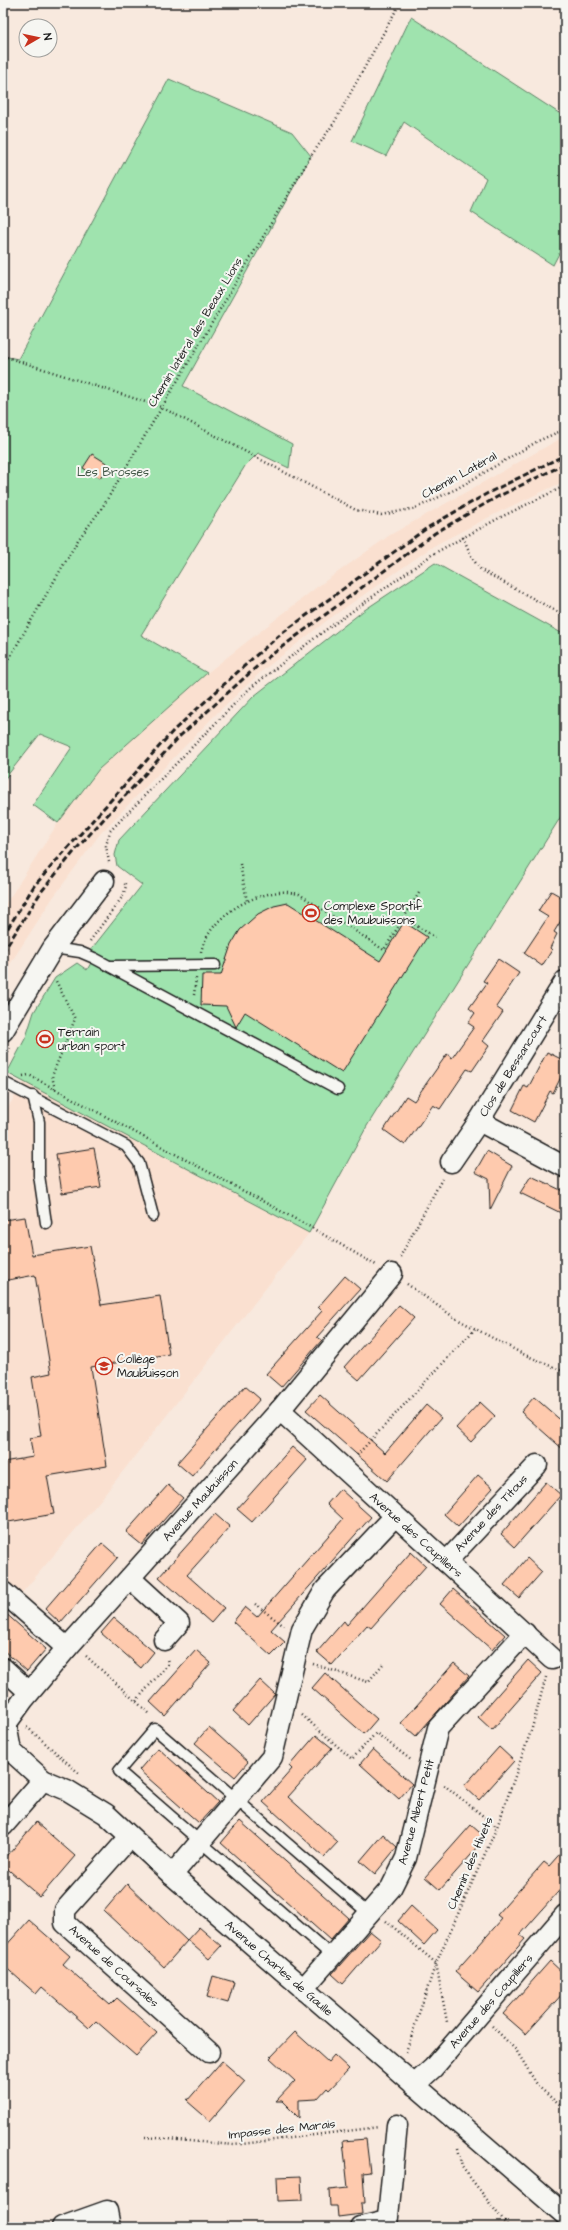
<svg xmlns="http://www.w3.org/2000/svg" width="568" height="2230" viewBox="0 0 568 2230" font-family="'Architects Daughter',sans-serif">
<rect width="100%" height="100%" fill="#f8e9de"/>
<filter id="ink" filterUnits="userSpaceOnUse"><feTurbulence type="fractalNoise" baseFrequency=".025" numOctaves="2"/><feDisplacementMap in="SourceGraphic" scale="8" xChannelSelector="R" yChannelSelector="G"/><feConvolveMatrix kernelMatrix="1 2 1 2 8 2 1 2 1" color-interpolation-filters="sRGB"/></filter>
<g filter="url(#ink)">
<g fill="#fae0d0">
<polygon points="565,436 565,481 503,510 435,545 329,619 262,671 218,712 100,834 52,899 3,975 3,908 58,823 99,769 207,673 317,587 390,535"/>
<polygon points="24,1082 309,1233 102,1498 21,1594 3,1576 3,1115"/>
</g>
<g fill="#9fe3ae" stroke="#5e8065">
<polygon points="411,17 565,117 565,242 553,265 471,212 486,178 404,122 386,156 352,141"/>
<polygon points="169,79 292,132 311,156 183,386 292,444 289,468 258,453 245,466 141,635 207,673 99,769 58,823 33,805 72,747 40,734 3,781 3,356 18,359"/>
<polygon points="435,563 565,635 565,810 367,1126 309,1233 7,1073 26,1037 34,1012 55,978 77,963 87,970 96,954 90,951 142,885 117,866 115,855 119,840 254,696 363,611"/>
</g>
<g fill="#fecaae" stroke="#1c1c1c">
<polygon points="92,454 108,464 100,478 83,468"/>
<polygon points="551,891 565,899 565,914 554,932 557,934 550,948 552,950 542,966 524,953 548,917 538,911"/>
<polygon points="288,903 380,961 404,922 427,937 342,1073 245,1012 236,1027 226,1006 201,1005 202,975 221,975 231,945 240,930 258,914 274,906"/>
<polygon points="498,959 519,973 496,1007 503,1012 483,1041 489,1046 472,1071 467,1069 440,1109 433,1105 405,1145 384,1130 406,1096 414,1101 447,1054 452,1058 474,1027 468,1023 475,1013 469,1008 487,983 483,981"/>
<polygon points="547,1052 565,1061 565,1069 553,1093 550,1091 534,1122 512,1110 524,1086 528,1088"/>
<polygon points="94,1148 101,1187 62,1193 56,1154"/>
<polygon points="487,1151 512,1166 490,1210 489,1179 475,1172"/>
<polygon points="531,1176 565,1192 565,1215 520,1193"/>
<polygon points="25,1217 32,1255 90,1246 101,1305 160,1296 169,1354 91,1367 107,1466 47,1476 54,1514 3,1523 3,1462 33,1457 30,1438 41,1436 32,1377 51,1373 35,1275 3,1281 3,1220"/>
<polygon points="345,1276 360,1289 317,1337 322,1340 281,1387 266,1374 322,1311 318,1307"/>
<polygon points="399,1305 414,1318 359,1380 344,1367"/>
<polygon points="245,1386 260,1399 192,1476 177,1463"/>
<polygon points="320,1395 385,1453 426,1405 441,1418 387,1481 306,1410"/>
<polygon points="534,1397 565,1424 565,1451 521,1412"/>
<polygon points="480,1402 495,1416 471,1442 456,1428"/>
<polygon points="292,1447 307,1460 252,1522 237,1509"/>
<polygon points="478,1475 493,1488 458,1527 444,1514"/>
<polygon points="546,1482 561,1495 515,1547 501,1534"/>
<polygon points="168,1485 183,1498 142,1545 126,1532"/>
<polygon points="340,1489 371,1517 271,1630 285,1642 271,1656 233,1622 245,1607 257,1617 343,1519 327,1504"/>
<polygon points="215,1514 230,1527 187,1575 224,1608 211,1623 159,1577"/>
<polygon points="102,1543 118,1557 60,1623 45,1609"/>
<polygon points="411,1552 426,1566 371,1628 367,1625 332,1665 317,1652 344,1621 347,1625"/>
<polygon points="527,1558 542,1572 519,1598 504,1585"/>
<polygon points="453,1589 505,1635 492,1650 440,1604"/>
<polygon points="3,1611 46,1649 27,1671 3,1650"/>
<polygon points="114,1618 154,1652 141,1668 101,1633"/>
<polygon points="196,1650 211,1663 165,1716 150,1702"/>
<polygon points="528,1660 542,1673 492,1730 478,1717"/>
<polygon points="454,1663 469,1676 416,1736 401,1723"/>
<polygon points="325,1673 377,1719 364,1734 312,1688"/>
<polygon points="260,1680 275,1694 248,1725 233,1711"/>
<polygon points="209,1727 248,1762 235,1777 195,1743"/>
<polygon points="316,1735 332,1748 288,1797 338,1842 324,1857 263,1802 292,1769 289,1766"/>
<polygon points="499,1747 514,1761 479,1800 464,1786"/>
<polygon points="158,1748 218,1802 199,1823 139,1770"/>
<polygon points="373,1749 412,1784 399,1799 360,1764"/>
<polygon points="240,1821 349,1918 330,1940 221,1843"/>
<polygon points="36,1822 75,1856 40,1897 3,1865 3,1861"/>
<polygon points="471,1825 486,1838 440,1890 425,1877"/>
<polygon points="383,1834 397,1847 375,1874 360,1861"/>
<polygon points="565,1848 565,1884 520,1935 525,1939 478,1992 455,1972 502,1919 497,1915 544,1862 549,1866"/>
<polygon points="127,1884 187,1941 164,1967 104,1911"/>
<polygon points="411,1906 437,1930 424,1945 398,1921"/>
<polygon points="29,1920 70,1956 63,1964 110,2005 117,1998 157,2033 136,2056 96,2021 89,2028 42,1987 36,1994 3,1965 3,1949"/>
<polygon points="199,1927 221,1946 209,1959 187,1940"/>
<polygon points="370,1931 381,1940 343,1984 332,1974"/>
<polygon points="550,1961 565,1975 565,1991 526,2034 503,2014"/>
<polygon points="213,1976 234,1982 228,2003 207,1997"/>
<polygon points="295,2032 328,2062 334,2055 349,2069 329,2090 327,2088 317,2099 299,2100 299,2118 282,2101 276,2101 295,2081 270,2058"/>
<polygon points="222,2061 245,2081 210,2121 187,2101"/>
<polygon points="366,2139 370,2172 363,2173 365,2203 361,2203 362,2214 338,2217 337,2206 330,2206 329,2190 348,2188 343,2141"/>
<polygon points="301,2176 302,2200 278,2201 277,2177"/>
</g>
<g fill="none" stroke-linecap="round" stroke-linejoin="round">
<defs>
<g id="lane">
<polyline points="53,948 80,952 94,958 338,1089"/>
<polyline points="111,966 215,965"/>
<polyline points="3,1082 126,1146 139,1163 153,1216"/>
<polyline points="33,1096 39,1122 39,1175 46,1223"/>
<polyline points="332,1956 119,1771 155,1729 369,1914"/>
</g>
<g id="street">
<polyline points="565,981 479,1121 565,1167"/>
<polyline points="3,1031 53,948 104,881"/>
<polyline points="451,1162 479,1121"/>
<polyline points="280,1410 552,1659"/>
<polyline points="446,1562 537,1465"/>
<polyline points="130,1578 179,1623 164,1640"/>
<polyline points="3,1592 67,1648"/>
<polyline points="3,1668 29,1692"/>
<polyline points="3,1722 6,1724 11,1751 43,1780 67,1790 106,1814 172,1875 565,2215"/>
<polyline points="6,1724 24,1699 67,1648 280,1410 392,1274"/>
<polyline points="3,1826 43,1780"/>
<polyline points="130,1837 65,1910 65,1923 209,2052"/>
<polyline points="172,1875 272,1757 302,1629 325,1590 395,1516"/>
<polyline points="303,1989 391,1888 406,1858 438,1728 525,1633"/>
<polyline points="414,2085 433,2068 565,1915"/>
<polyline points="62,2227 107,2211 110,2227"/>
<polyline points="361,2227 387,2221"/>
<polyline points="387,2227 397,2125"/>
</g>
</defs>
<use href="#lane" stroke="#1c1c1c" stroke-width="13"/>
<use href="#street" stroke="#1c1c1c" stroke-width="23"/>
<g stroke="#1c1c1c" stroke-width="2.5" stroke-dasharray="1 3" stroke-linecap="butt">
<polyline points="3,356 161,407 356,510 381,515 416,508 456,489 538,441 565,429"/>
<polyline points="561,431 565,440"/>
<polyline points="463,537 472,558 481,570 565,616"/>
<polyline points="3,669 78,540 102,508 311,156 334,123 400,3"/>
<polyline points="109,862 106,846 110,831 249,689 320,634 433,554 501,517 565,486"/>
<polyline points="240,864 247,901"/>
<polyline points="404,918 435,937"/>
<polyline points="90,941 123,896 126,886 124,882"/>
<path d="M201,952C209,918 248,895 280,892C286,891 293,893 299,894L384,950L419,893"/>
<polyline points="194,995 196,978"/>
<polyline points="3,1063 10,1048"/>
<polyline points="23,1076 29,1075 312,1228 376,1265"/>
<polyline points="55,1089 52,1076 75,1019 56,981"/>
<polyline points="400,1257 442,1179"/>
<polyline points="407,1284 455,1318 523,1354 565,1372"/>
<polyline points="357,1455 475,1329"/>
<polyline points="255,1604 284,1626"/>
<polyline points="86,1656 151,1715"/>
<polyline points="313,1664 368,1682 383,1664"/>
<polyline points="136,1701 168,1664 167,1658"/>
<polyline points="302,1715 352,1759 376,1733 411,1760"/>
<polyline points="27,1727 80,1774"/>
<polyline points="444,1785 497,1827"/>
<polyline points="386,1921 436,1963 447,2022"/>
<polyline points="492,2026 516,2050 538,2086 565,2110"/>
<polyline points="406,2052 436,1963 497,1827 532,1728 546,1677"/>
<polyline points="145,2137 234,2145 379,2127"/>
<polyline points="458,2148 462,2167 508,2227"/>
</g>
<use href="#lane" stroke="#f6f6f2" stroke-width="10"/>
<use href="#street" stroke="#f6f6f2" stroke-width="20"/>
<g stroke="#1c1c1c" stroke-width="3" stroke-dasharray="6 3" stroke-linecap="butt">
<polyline points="3,936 34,886 57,860 174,730 253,658 281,634 427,528 488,493 565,455"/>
<polyline points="3,952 41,892 78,847 180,736 263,661 435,533 497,497 565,464"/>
</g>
</g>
</g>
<defs>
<symbol id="stadium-ring" viewBox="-11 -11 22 22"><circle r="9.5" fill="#f6f6f2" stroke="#c8321e" stroke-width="1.5"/><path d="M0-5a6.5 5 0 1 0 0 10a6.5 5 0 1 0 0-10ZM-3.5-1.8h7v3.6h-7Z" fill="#c8321e"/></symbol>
<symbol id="school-ring" viewBox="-11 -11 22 22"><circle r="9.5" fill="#f6f6f2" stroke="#c8321e" stroke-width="1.5"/><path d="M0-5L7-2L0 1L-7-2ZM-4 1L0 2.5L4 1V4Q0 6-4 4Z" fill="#c8321e"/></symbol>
</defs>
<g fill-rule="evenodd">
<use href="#stadium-ring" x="301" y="903" width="20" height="20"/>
<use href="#stadium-ring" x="35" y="1029" width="20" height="20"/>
<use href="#school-ring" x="94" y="1356" width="20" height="20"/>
</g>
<g text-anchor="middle" stroke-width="4" stroke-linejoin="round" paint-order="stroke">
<g font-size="12" fill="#1c1c1c" stroke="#f6f6f2">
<text transform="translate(195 332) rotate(-59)" y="4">Chemin latéral des Beaux Lions</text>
<text transform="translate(459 475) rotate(-29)" y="4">Chemin Latéral</text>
<text transform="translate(513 1066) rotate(-58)" y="4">Clos de Bessancourt</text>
<text transform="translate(200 1500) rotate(-48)" y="4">Avenue Maubuisson</text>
<text transform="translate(491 1513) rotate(-47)" y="4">Avenue des Titous</text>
<text transform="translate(416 1535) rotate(42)" y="4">Avenue des Coupillers</text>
<text transform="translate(416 1812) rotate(-75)" y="4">Avenue Albert Petit</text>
<text transform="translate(470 1863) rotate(-67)" y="4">Chemin des Hivets</text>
<text transform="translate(114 1966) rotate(42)" y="4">Avenue de Coursales</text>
<text transform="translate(279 1968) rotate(41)" y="4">Avenue Charles de Gaulle</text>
<text transform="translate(491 2001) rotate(-49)" y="4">Avenue des Coupillers</text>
<text transform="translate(282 2129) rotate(-6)" y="4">Impasse des Marais</text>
</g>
<g font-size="12" fill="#435848" stroke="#f6f6f2">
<text x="113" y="476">Les Brosses</text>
</g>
<g font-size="12" fill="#1c1c1c" stroke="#f6f6f2" text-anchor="start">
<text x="324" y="910">Complexe Sportif<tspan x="324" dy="14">des Maubuissons</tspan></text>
<text x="58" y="1036">Terrain<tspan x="58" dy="14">urban sport</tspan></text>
<text x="117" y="1363">Collège<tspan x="117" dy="14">Maubuisson</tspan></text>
</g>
</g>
<rect width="568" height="2230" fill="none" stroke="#f6f6f2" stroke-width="16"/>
<rect x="8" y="8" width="552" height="2214" fill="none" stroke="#1c1c1c" stroke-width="1.5" filter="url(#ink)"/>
<g transform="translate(38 38) rotate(81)"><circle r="19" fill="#f6f6f2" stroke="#9f9f9c"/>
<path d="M0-3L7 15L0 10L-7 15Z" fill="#c8321e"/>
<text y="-6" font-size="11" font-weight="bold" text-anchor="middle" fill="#1c1c1c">N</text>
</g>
</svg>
